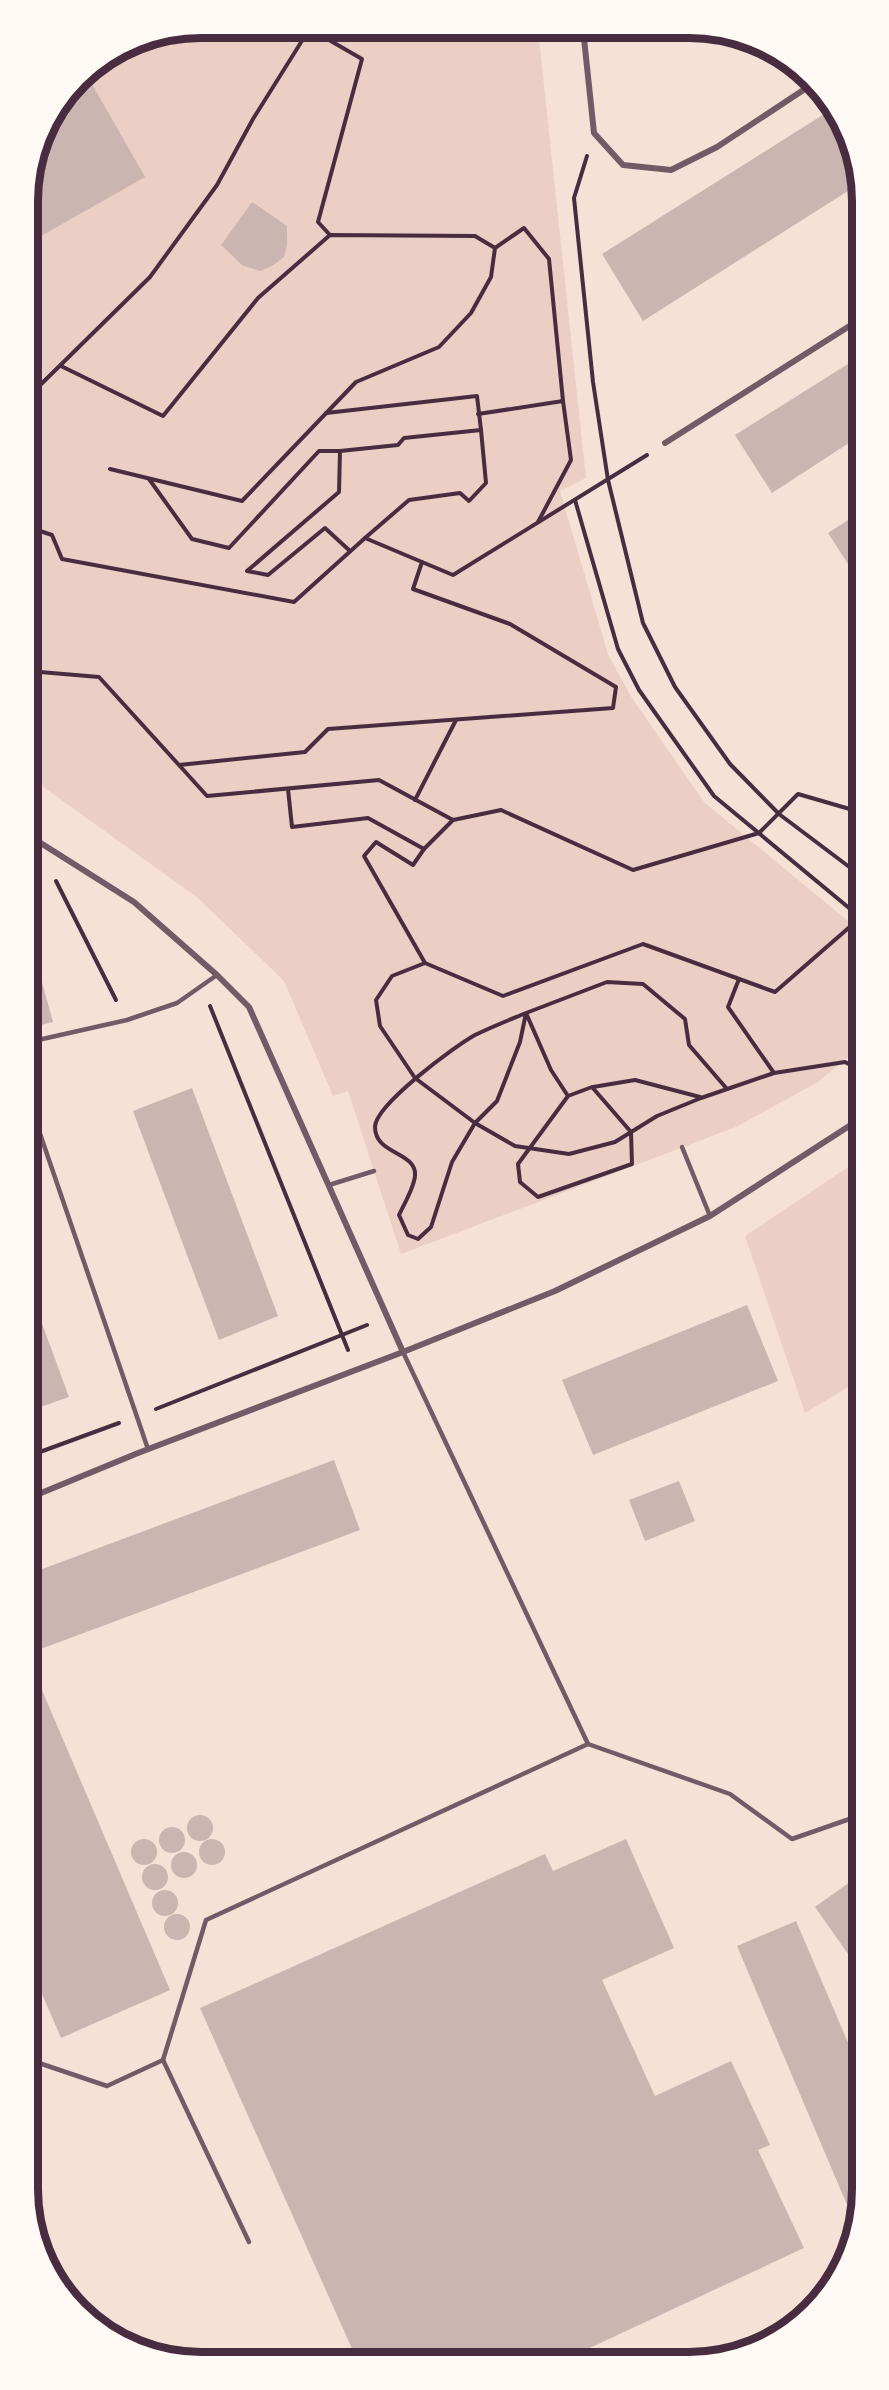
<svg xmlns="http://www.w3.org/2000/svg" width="889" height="2390" viewBox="0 0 889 2390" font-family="Merriweather,serif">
<rect width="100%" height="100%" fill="#f7e1d7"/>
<g fill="#ebcfc5">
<polygon points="200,27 538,29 586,478 560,491 608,654 630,695 704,802 860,931 860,1047 818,1082 736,1127 401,1254 348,1091 333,1096 284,981 198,898 28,776 27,189 45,123 86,70 134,40"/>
<polygon points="860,1159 860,1380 805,1413 745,1236"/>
</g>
<g fill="#ccb4b1">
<polygon points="85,72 145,177 27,244 27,189 45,123"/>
<polygon points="829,111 859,166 859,184 643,321 602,254"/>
<polygon points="252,202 287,226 287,245 284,257 272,266 260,271 242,265 221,245"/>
<polygon points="859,357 859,458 849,443 772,493 735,435"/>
<polygon points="859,513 859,581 828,533"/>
<polygon points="29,935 53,1022 29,1028"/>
<polygon points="192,1088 278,1316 219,1340 133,1111"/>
<polygon points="29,1288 69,1397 29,1411"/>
<polygon points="747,1305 778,1381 593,1455 562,1380"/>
<polygon points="334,1460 360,1530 30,1653 29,1574"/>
<polygon points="679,1481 695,1521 645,1541 629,1500"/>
<polygon points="30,1662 170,1990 61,2038 30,1966"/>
<circle cx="200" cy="1828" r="13"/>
<circle cx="172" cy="1840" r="13"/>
<polygon points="626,1839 674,1948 602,1980 655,2096 731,2061 770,2145 758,2150 804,2248 564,2360 357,2360 200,2008 545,1854 553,1871"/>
<circle cx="212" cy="1852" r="13"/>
<circle cx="144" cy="1852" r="13"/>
<circle cx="184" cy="1865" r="13"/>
<circle cx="155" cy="1877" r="13"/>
<polygon points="861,1874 861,1944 848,1954 815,1907"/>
<circle cx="165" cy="1903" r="13"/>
<circle cx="177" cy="1927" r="13"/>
<polygon points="796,1921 861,2073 862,2201 856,2226 737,1946"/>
</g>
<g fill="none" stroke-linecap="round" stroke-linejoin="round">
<g stroke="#4a2c40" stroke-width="4">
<polyline points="310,29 362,59 318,222 330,235"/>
<polyline points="587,156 574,198 593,382 608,480 643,623 675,687 730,764 779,814 860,875"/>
<polyline points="61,366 163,416 258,298 330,235 475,236 495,248"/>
<polyline points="28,397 150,277 217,185 253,119 310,28"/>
<polyline points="326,413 477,396 481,430 404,438 398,445 340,451 339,492 247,571 268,575 325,528 350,551"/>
<polyline points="478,414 563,401 571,460 538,522"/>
<polyline points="110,469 242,501 356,382 439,347 471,313 491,277 495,248 524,228 549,259 563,401"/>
<polyline points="149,479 192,539 229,548 319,451 340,451"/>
<polyline points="575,500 618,649 639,690 714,796 860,917"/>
<polyline points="28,527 52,535 62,559 294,602 365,538 422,562 413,589 510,624 616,687 613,708 328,729 305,752 179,765 207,796 379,780 453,820 501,810 633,870 759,833 798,794 860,812"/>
<polyline points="365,538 409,500 460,493 469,501 486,483 481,430"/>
<polyline points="422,562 453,575 647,455"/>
<polyline points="28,671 99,677 179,765"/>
<polyline points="288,789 292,827 368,818 424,849"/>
<polyline points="415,800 456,720"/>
<polyline points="56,881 116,1000"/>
<polyline points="860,918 775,992 643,944 503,996 425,963 392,976 376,1000 380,1026 415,1078 475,1123 515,1146 569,1154 615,1142 657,1116 701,1098 774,1073 845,1062 860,1070"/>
<polyline points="425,963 364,856 376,842 413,865 424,849 453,820"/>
<polyline points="739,979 728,1007 774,1073"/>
<polyline points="210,1006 348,1350"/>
<polyline points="593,1087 635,1080 700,1097"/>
<path d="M568,1096L592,1087L631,1132L632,1164L538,1197L520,1182L518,1164L568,1096L551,1070L526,1013C509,1020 491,1027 475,1035C455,1046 375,1105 375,1127C375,1157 423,1151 414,1181C411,1193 404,1204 399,1215L408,1235L418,1239L431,1227L452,1162L475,1123L497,1101L520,1042L526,1013L607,982L643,984L685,1019L689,1045L727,1089"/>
<polyline points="156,1409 367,1325"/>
<polyline points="29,1456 119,1423"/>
</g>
<g stroke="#755966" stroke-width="4.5">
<polyline points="29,1042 127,1020 177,1003 217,975"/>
<polyline points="29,1125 36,1122 148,1449"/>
<polyline points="682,1147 710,1216"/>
<polyline points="329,1185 374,1171"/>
<polyline points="403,1352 588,1744"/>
<polyline points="30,2060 107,2086 163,2060 206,1920 588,1744 730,1794 792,1839 861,1815"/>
<polyline points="163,2060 249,2242"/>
</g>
<g stroke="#755966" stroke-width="6">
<polyline points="583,29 594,133 623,165 671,170 717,147 814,83"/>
<polyline points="665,443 859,320"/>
<polyline points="28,835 134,902 217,975 249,1007 403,1352"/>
<polyline points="29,1498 138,1453 403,1352 555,1291 710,1216 860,1119"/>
</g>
</g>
<path d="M0 0H889V2390H0ZM201 38H689A163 163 0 0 1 852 201V2189A163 163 0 0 1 689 2352H201A163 163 0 0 1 38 2189V201A163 163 0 0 1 201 38Z" fill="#fffaf5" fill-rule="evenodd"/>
<path fill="none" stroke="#4a2c40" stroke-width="8" d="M201 38H689A163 163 0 0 1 852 201V2189A163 163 0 0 1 689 2352H201A163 163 0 0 1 38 2189V201A163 163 0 0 1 201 38Z"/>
</svg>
